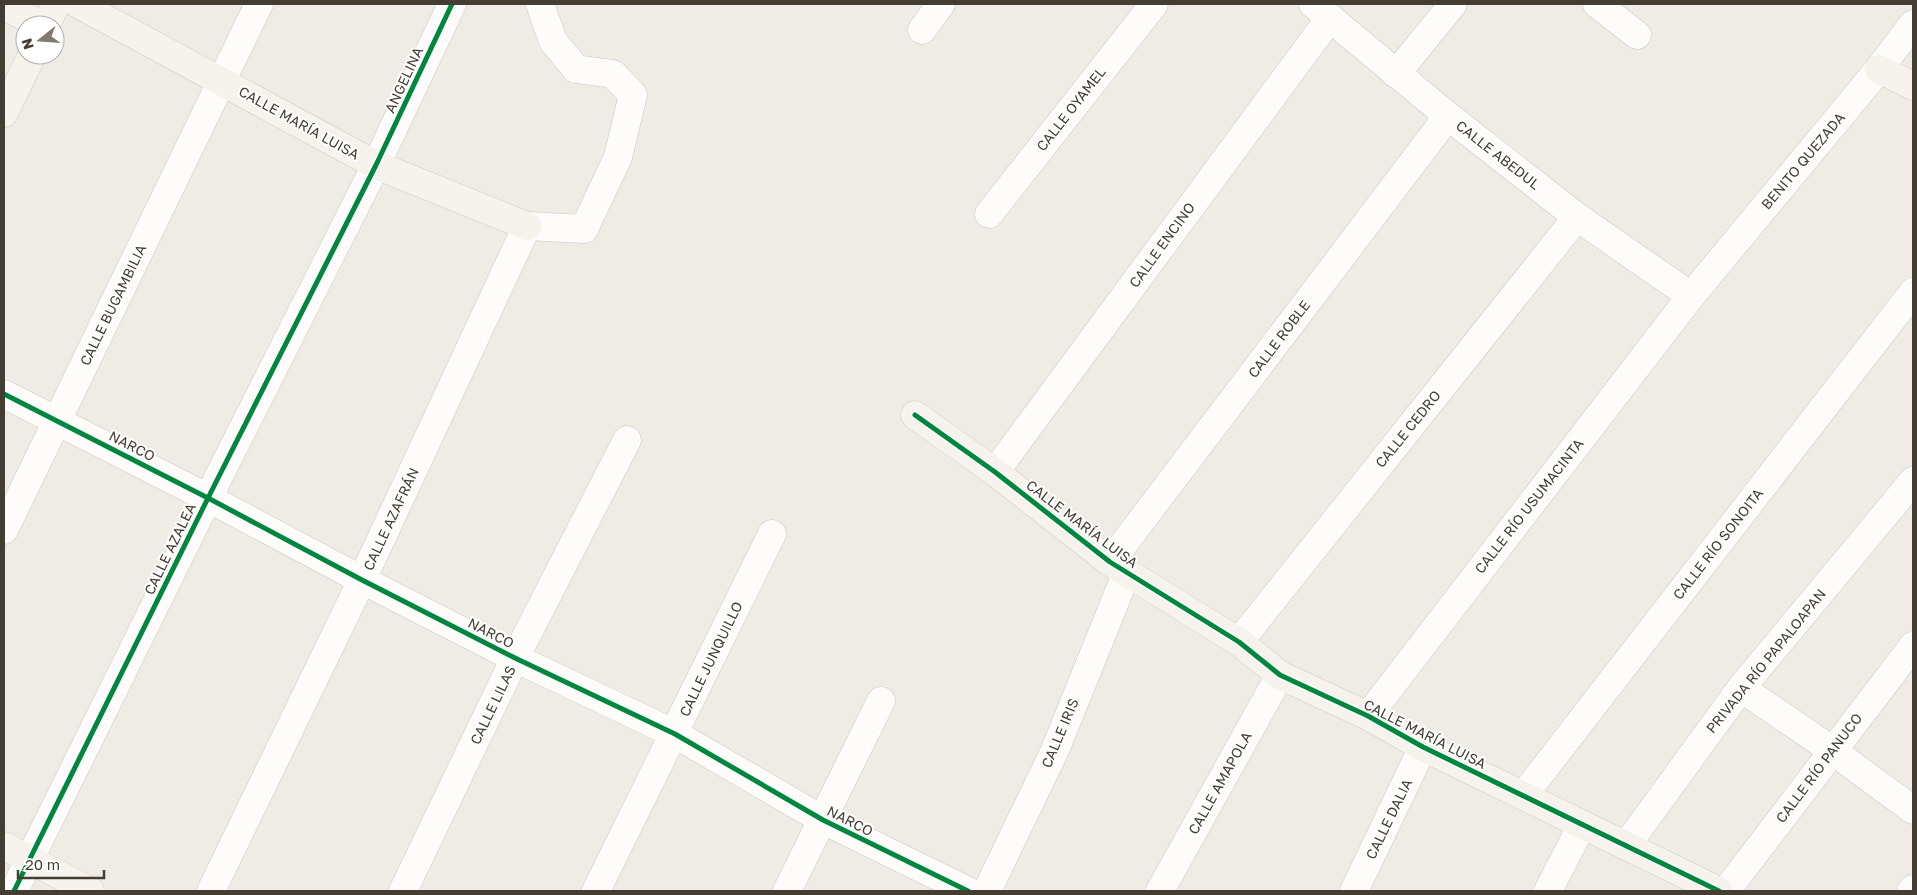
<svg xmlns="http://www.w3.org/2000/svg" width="1917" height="895" viewBox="0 0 1917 895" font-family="'Golos Text',sans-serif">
<rect width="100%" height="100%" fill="#efece6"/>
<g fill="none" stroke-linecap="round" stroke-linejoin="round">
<defs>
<g id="street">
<polyline points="1313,4 1448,116 1577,217 1691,296"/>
<polyline points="1597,4 1637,35"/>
<polyline points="922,30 941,4"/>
<polyline points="1396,74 1453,4"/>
<polyline points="989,214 1154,4"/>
<polyline points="4,394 208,498 362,580 515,658 675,734 823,820 968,891"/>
<polyline points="995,472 1330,18"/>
<polyline points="4,530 259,4"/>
<polyline points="1110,562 1448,116"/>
<polyline points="1239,642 1577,217"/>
<polyline points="1741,688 1833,751 1913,810"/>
<polyline points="1368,716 1691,296 1879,69 1913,24"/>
<polyline points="1523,796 1913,292"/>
<polyline points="1626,846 1741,688 1913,481"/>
<polyline points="14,891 208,498 376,165 452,4"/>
<polyline points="211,891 362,580 527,226 584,229 618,157 633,95 613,74 576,69 553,41 540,4"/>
<polyline points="403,891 515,658 627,440"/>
<polyline points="596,891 772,534"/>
<polyline points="787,891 881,701"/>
<polyline points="987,891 1055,750 1127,572"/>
<polyline points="1160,891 1280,675"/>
<polyline points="1354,891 1423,747"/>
<polyline points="1548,891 1582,825"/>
<polyline points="1726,891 1913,646"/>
<polyline points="1911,891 1913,889"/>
</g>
<g id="secondary">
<polyline points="78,4 376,165 527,226"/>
<polyline points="4,6 42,25"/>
<polyline points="46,25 56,4"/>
<polyline points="1879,69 1913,86"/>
<polyline points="4,113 32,55"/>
<polyline points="915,415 995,472 1110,562 1239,642 1280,675 1368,716 1423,747 1719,891"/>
<polyline points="4,846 90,891"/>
</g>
</defs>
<use href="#street" stroke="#cbc8c2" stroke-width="29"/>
<use href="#secondary" stroke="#d0cabe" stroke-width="29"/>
<use href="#street" stroke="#fdfcfb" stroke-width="28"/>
<use href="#secondary" stroke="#f6f3ed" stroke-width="28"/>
<defs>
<g id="cycleway">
<polyline points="4,394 208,498 362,580 515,658 675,734 823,820 968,891"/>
<polyline points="915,415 995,472 1110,562 1239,642 1280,675 1368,716 1423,747 1719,891"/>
<polyline points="14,891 208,498 376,165 452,4"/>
</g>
</defs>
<use href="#cycleway" stroke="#fff" stroke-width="8"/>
<use href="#cycleway" stroke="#00873e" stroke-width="5"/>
</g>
<g text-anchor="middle" stroke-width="4" stroke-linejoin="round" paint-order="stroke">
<g font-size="14" fill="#443d32" stroke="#fff">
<text transform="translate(404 80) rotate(-65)" y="5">ANGELINA</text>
<text transform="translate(1071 109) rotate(-52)" y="5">CALLE OYAMEL</text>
<text transform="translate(299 123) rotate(29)" y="5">CALLE MARÍA LUISA</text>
<text transform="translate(1498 155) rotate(38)" y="5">CALLE ABEDUL</text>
<text transform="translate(1803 161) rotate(-50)" y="5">BENITO QUEZADA</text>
<text transform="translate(1162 245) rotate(-54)" y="5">CALLE ENCINO</text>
<text transform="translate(113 305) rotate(-64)" y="5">CALLE BUGAMBILIA</text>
<text transform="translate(1279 339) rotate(-53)" y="5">CALLE ROBLE</text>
<text transform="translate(1408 429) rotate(-51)" y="5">CALLE CEDRO</text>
<text transform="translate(132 446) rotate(27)" y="5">NARCO</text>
<text transform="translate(1529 506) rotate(-52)" y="5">CALLE RÍO USUMACINTA</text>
<text transform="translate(391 519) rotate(-65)" y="5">CALLE AZAFRÁN</text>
<text transform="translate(1082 524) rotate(37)" y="5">CALLE MARÍA LUISA</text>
<text transform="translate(1718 544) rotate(-52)" y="5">CALLE RÍO SONOITA</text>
<text transform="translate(170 549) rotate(-64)" y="5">CALLE AZALEA</text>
<text transform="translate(491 633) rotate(27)" y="5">NARCO</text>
<text transform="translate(711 659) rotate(-64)" y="5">CALLE JUNQUILLO</text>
<text transform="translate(1766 661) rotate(-51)" y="5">PRIVADA RÍO PAPALOAPAN</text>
<text transform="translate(493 705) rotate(-64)" y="5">CALLE LILAS</text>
<text transform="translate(1060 733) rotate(-67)" y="5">CALLE IRIS</text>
<text transform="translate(1425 734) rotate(27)" y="5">CALLE MARÍA LUISA</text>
<text transform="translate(1819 768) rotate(-53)" y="5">CALLE RÍO PANUCO</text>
<text transform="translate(1220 783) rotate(-61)" y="5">CALLE AMAPOLA</text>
<text transform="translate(1389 819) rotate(-64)" y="5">CALLE DALIA</text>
<text transform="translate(850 821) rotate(27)" y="5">NARCO</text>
</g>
</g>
<rect width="1917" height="895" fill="none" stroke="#443d32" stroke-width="10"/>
<g transform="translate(40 40) rotate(253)"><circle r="24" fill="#ffffff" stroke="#b4b1ad"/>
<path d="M0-4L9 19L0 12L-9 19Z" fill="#807a71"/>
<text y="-8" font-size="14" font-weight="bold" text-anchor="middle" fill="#443d32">N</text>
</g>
<path d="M18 870v8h86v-8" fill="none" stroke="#443d32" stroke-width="2.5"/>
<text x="25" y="870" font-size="15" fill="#443d32" stroke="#ffffff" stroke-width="4" paint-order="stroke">20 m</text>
</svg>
